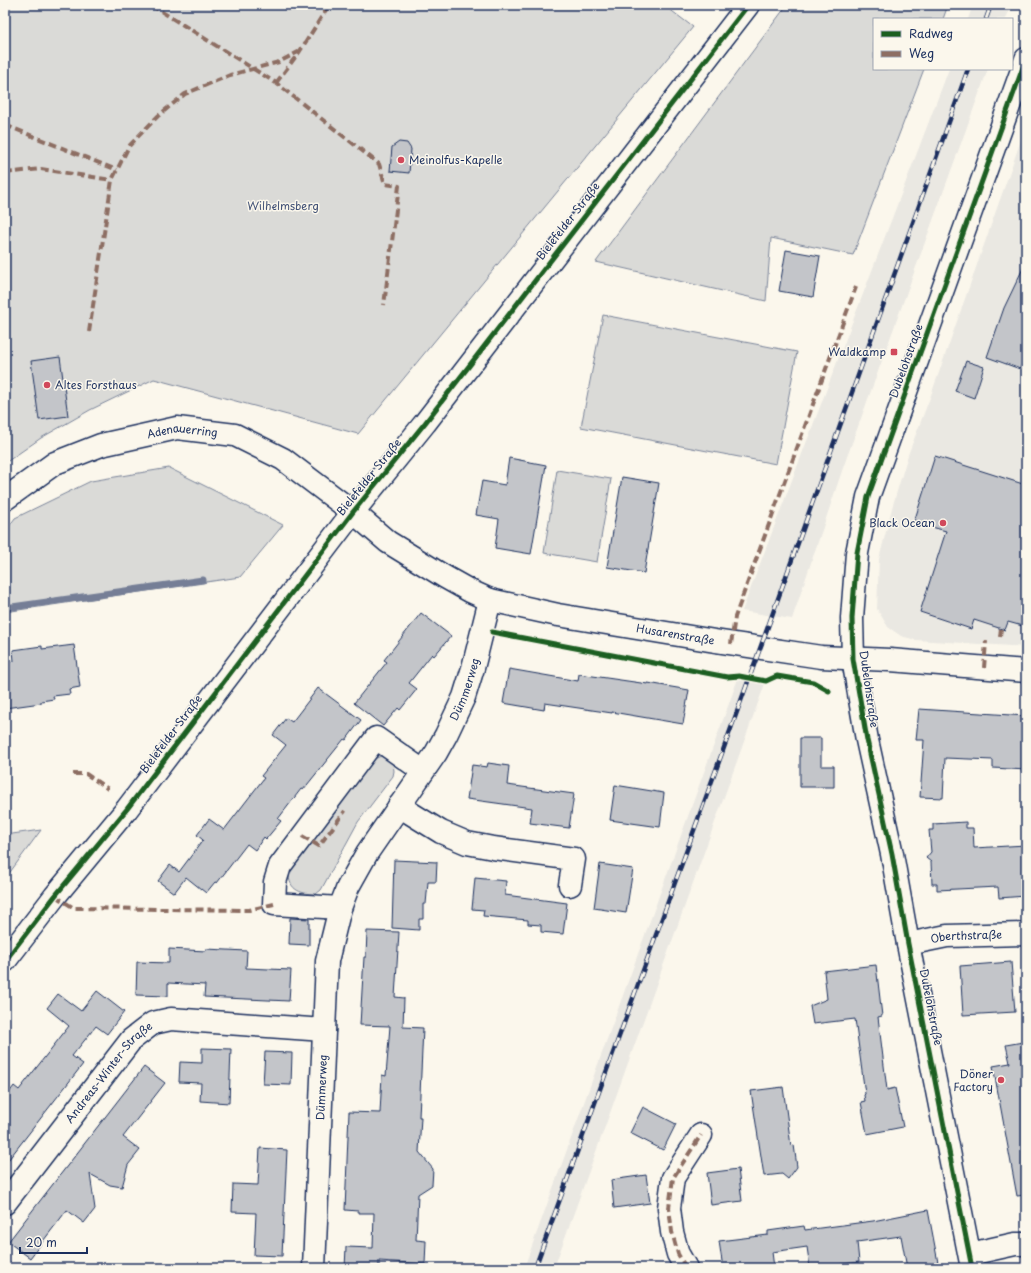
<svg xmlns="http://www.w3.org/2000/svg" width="1031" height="1273" viewBox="0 0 1031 1273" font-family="'Playpen Sans',sans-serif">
<rect width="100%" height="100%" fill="#fbf7ec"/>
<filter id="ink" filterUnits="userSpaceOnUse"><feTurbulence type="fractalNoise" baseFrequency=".025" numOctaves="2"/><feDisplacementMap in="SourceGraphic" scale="8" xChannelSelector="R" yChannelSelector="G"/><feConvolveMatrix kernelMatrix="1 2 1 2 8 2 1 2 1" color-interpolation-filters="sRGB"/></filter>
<g filter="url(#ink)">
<g fill="#eae8e2">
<polygon points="973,5 1011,5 1006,19 968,19"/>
<polygon points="949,69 988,69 844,465 792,619 742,611"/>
<polygon points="1026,126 1026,647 916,640 901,636 888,627 877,609 879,559 892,508 908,455 931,395"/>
<polygon points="740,673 767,678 554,1268 524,1268"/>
</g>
<g fill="#dadad7" stroke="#7a849a">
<polygon points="5,5 664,5 693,27 358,434 154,379 90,410 41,438 5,463"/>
<polygon points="787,5 948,5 943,19 874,19 874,69 924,69 853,255 771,238 766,301 596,262"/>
<polygon points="603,315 797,352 776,464 581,427"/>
<polygon points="169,468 283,525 240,577 5,612 5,532 15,518 91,481"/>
<polygon points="557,470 611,479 597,562 544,553"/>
<path d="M381,756L386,757L393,763L394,771L393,776L358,822L321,890L316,894C299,894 287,889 289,869L372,760Z"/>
<polygon points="41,830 5,879 5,835"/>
</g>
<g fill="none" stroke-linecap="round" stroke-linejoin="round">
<polyline stroke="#747e96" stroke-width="7" points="5,608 203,580"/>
</g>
<g fill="#c3c5c9" stroke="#1b2f5e">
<polygon points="399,142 407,143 411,149 409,173 390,171 392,147"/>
<polygon points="786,250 820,256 813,297 779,291"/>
<polygon points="1026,262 1026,353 1020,369 987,357 1004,308"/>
<polygon points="60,357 68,416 39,420 31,361"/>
<polygon points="966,361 984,367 974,398 955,391"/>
<polygon points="935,456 1026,485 1026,627 1008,622 1005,630 974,620 971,629 920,612 946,531 914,522"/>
<polygon points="509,458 546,465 531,554 495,548 499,519 476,515 482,481 505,485"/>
<polygon points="622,477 659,483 644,573 607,567"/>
<polygon points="421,613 451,636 434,656 432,654 409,683 417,689 400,710 398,708 383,726 354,703 387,662 384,660"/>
<polygon points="74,645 80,687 69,689 70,694 53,696 54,699 41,701 41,703 5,708 5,663 14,661 13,650 42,646 42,649"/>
<polygon points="509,669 578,681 579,674 648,684 648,683 689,690 683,724 612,712 612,713 545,703 544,710 503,703"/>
<polygon points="318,688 361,720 346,740 344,739 303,790 301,789 278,819 281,821 266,839 264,837 255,850 247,844 217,883 215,882 206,893 186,877 174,893 158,881 170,865 179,872 203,840 197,835 209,819 224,830 264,778 261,776 286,745 273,735 286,718 292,722"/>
<polygon points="919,709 1026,716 1026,770 993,768 993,760 945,758 943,798 920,797 924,740 916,740"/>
<polygon points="800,738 821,738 821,766 834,766 834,787 800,787"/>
<polygon points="488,763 509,766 507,785 574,794 569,828 530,823 532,808 467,799 472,765 487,767"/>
<polygon points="615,785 664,793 660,827 610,820"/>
<polygon points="966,822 966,828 973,828 974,848 1026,845 1026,896 999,898 998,887 937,890 937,884 932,884 931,862 926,858 931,852 929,830 933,830 933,824"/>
<polygon points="394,860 437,862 436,882 428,882 426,904 423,904 423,919 419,919 419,930 392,928"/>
<polygon points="600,864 633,869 626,913 594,908"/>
<polygon points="475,878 506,881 505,895 567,903 563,934 541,932 541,925 528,924 528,920 483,916 484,910 472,909"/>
<polygon points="290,918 309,919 309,945 289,944"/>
<polygon points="367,931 399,932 395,997 404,998 403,1027 423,1028 419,1117 421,1117 419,1152 433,1169 432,1185 418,1194 416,1240 426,1241 425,1264 379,1261 379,1268 345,1268 346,1247 373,1248 374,1213 358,1213 358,1211 345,1210 349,1112 380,1113 382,1075 386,1076 390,1026 360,1025 364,957 366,957"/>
<polygon points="169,949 206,951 206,949 247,951 246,968 291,970 289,1001 204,997 205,985 168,983 168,996 136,995 137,962 169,963"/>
<polygon points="1011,962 1015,1012 963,1015 960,966"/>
<polygon points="876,965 882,1016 878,1017 887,1090 895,1088 903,1127 867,1134 861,1102 865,1101 864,1095 865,1094 855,1019 813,1024 810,1006 827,999 824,971"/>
<polygon points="97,991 124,1012 107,1034 96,1026 72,1056 83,1064 5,1164 5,1098 14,1086 19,1090 69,1026 47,1008 58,994 81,1011"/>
<polygon points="1023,1042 1026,1060 1026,1195 1017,1196 993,1066 1010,1063 1006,1045"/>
<polygon points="202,1048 231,1049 229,1103 200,1101 201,1083 179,1082 180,1062 202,1063"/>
<polygon points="265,1052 292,1053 291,1085 263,1084"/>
<polygon points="144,1067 165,1083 123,1137 140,1150 128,1165 122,1187 110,1185 90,1174 95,1209 84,1223 67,1210 30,1258 8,1242"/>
<polygon points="783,1087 791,1146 794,1145 797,1167 788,1179 782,1174 764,1176 751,1091"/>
<polygon points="643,1107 676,1124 663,1150 630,1133"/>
<polygon points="260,1148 287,1150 282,1256 254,1255 256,1213 232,1212 233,1184 258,1185"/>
<polygon points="738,1169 742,1201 711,1205 707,1173"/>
<polygon points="646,1175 650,1203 614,1208 611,1180"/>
<polygon points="928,1210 939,1268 907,1268 901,1236 857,1242 859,1262 810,1268 807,1247 772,1252 774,1268 723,1268 719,1241 768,1235 768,1231 804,1226 805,1230 873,1221"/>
</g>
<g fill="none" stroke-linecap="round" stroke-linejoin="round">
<defs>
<g id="minor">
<path id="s1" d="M5,499L55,463L101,445L177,428L235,435L283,459L353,512L388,542L445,577L470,591L490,600L558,615L715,641L821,657L890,660L1026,671"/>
<polyline points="399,806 441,832 467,843 493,848 574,859 570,885"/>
<polyline points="340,908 274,904 275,882 280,866 376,738 423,771"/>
<path id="s2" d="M908,944L947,936L1026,934"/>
<path id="s3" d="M5,1203L131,1040L153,1023L171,1019L324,1030"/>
<polyline points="970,1254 1015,1244 1026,1244"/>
<path id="s4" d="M314,1268L327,961L340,908L348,887L367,853L436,753L446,735L464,697L473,668L490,600"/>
<polyline points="686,1268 678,1254 672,1232 669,1208 673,1178 701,1135"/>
</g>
<g id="major">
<polyline points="5,961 55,896 127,809 353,512 425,423 748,5"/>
<polyline points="972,1268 908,944 892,854 867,740 853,659 852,618 857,553 868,497 1026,59"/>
</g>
</defs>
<use href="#minor" stroke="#1b2f5e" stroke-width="25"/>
<use href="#major" stroke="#1b2f5e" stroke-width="25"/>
<use href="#minor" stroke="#fbf7ec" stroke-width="22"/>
<use href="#major" stroke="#fbf7ec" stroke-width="22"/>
<defs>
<g id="rail">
<polyline points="986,19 991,5"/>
<polyline points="535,1268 770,621 968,69"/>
</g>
</defs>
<use href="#rail" stroke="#1b2f5e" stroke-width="4.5"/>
<use href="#rail" stroke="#fbf7ec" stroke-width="3" stroke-dasharray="9" stroke-linecap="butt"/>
<g stroke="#8d6e63" stroke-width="4" stroke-dasharray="8 4" stroke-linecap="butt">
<polyline points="151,5 276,83 379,164 385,184 399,186 384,305"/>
<polyline points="276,83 300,51 329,5"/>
<polyline points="5,125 117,170"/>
<polyline points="5,173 41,169 112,180"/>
<polyline points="89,332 112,180 129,146 158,116 185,94 230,75 279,62 300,51"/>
<polyline points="1000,637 1001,628"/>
<polyline points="731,644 735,617 856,287"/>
<polyline points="984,668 986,641"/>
<polyline points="73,774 86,774 108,789"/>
<polyline points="302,836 319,846 345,811"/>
<polyline points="55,896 74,908 249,910 274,904"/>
<polyline points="686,1268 678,1254 672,1232 669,1208 673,1178 701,1135"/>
</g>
<defs>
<g id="cycleway">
<polyline points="492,632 727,677 739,676 766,681 777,676 813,682 829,691"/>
<polyline points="5,961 55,896 127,809 353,512 425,423 748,5"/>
<polyline points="972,1268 908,944 892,854 867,740 853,659 852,618 857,553 868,497 1026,59"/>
</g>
</defs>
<use href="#cycleway" stroke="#fbf7ec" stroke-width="8"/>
<use href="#cycleway" stroke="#1b5e20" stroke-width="5"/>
</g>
</g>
<g fill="#d1495b" stroke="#fbf7ec" stroke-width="1.5">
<circle cx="401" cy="160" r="4"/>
<rect x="890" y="348" width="8" height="8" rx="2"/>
<circle cx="47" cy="385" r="4"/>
<circle cx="943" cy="523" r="4"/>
<circle cx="1001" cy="1080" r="4"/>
</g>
<g text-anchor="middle" stroke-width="3" stroke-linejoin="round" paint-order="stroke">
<g font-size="11" fill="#1b2f5e" stroke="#fbf7ec" text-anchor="end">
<text x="409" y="164" text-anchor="start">Meinolfus-Kapelle</text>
<text x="886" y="356">Waldkamp</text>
<text x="55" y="389" text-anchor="start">Altes Forsthaus</text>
<text x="935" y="527">Black Ocean</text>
<text x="993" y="1078">Döner<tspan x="993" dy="13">Factory</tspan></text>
</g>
<g font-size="11" fill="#415176" stroke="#fbf7ec">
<text x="283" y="210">Wilhelmsberg</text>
</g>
<g font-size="11" fill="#1b2f5e" stroke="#fbf7ec">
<text transform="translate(568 221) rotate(-52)" y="4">Bielefelder Straße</text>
<text transform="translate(906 361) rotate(-70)" y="4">Dubelohstraße</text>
<text dy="4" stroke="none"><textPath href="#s1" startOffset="194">Adenauerring</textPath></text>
<text transform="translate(369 477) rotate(-51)" y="4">Bielefelder Straße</text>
<text dy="4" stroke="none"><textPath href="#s1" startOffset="741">Husarenstraße</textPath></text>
<text dy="4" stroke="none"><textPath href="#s4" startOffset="615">Dümmerweg</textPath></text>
<text transform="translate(869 689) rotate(82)" y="4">Dubelohstraße</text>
<text transform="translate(171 734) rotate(-53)" y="4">Bielefelder Straße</text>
<text dy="4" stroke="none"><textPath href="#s2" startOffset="59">Oberthstraße</textPath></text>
<text transform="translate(931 1007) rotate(79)" y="4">Dubelohstraße</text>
<text dy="4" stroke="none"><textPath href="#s3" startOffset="167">Andreas-Winter-Straße</textPath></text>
<text dy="4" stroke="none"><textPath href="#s4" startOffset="181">Dümmerweg</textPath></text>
</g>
</g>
<rect width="1031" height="1273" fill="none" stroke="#fbf7ec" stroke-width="20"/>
<rect x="10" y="10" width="1011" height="1253" fill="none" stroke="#1b2f5e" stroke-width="1.5" filter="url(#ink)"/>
<rect x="873" y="18" width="140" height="52" fill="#fbf7ec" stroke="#a1a7b3"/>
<rect x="881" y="31" width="20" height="6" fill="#1b5e20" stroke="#a1a7b3"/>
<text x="909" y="38" font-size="12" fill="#1b2f5e">Radweg</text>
<rect x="881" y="51" width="20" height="6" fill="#8d6e63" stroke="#a1a7b3"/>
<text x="909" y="58" font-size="12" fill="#1b2f5e">Weg</text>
<path d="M20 1247v6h67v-6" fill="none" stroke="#1b2f5e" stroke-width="2"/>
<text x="26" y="1247" font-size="12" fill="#1b2f5e" stroke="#fbf7ec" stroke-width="3" paint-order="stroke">20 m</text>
</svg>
